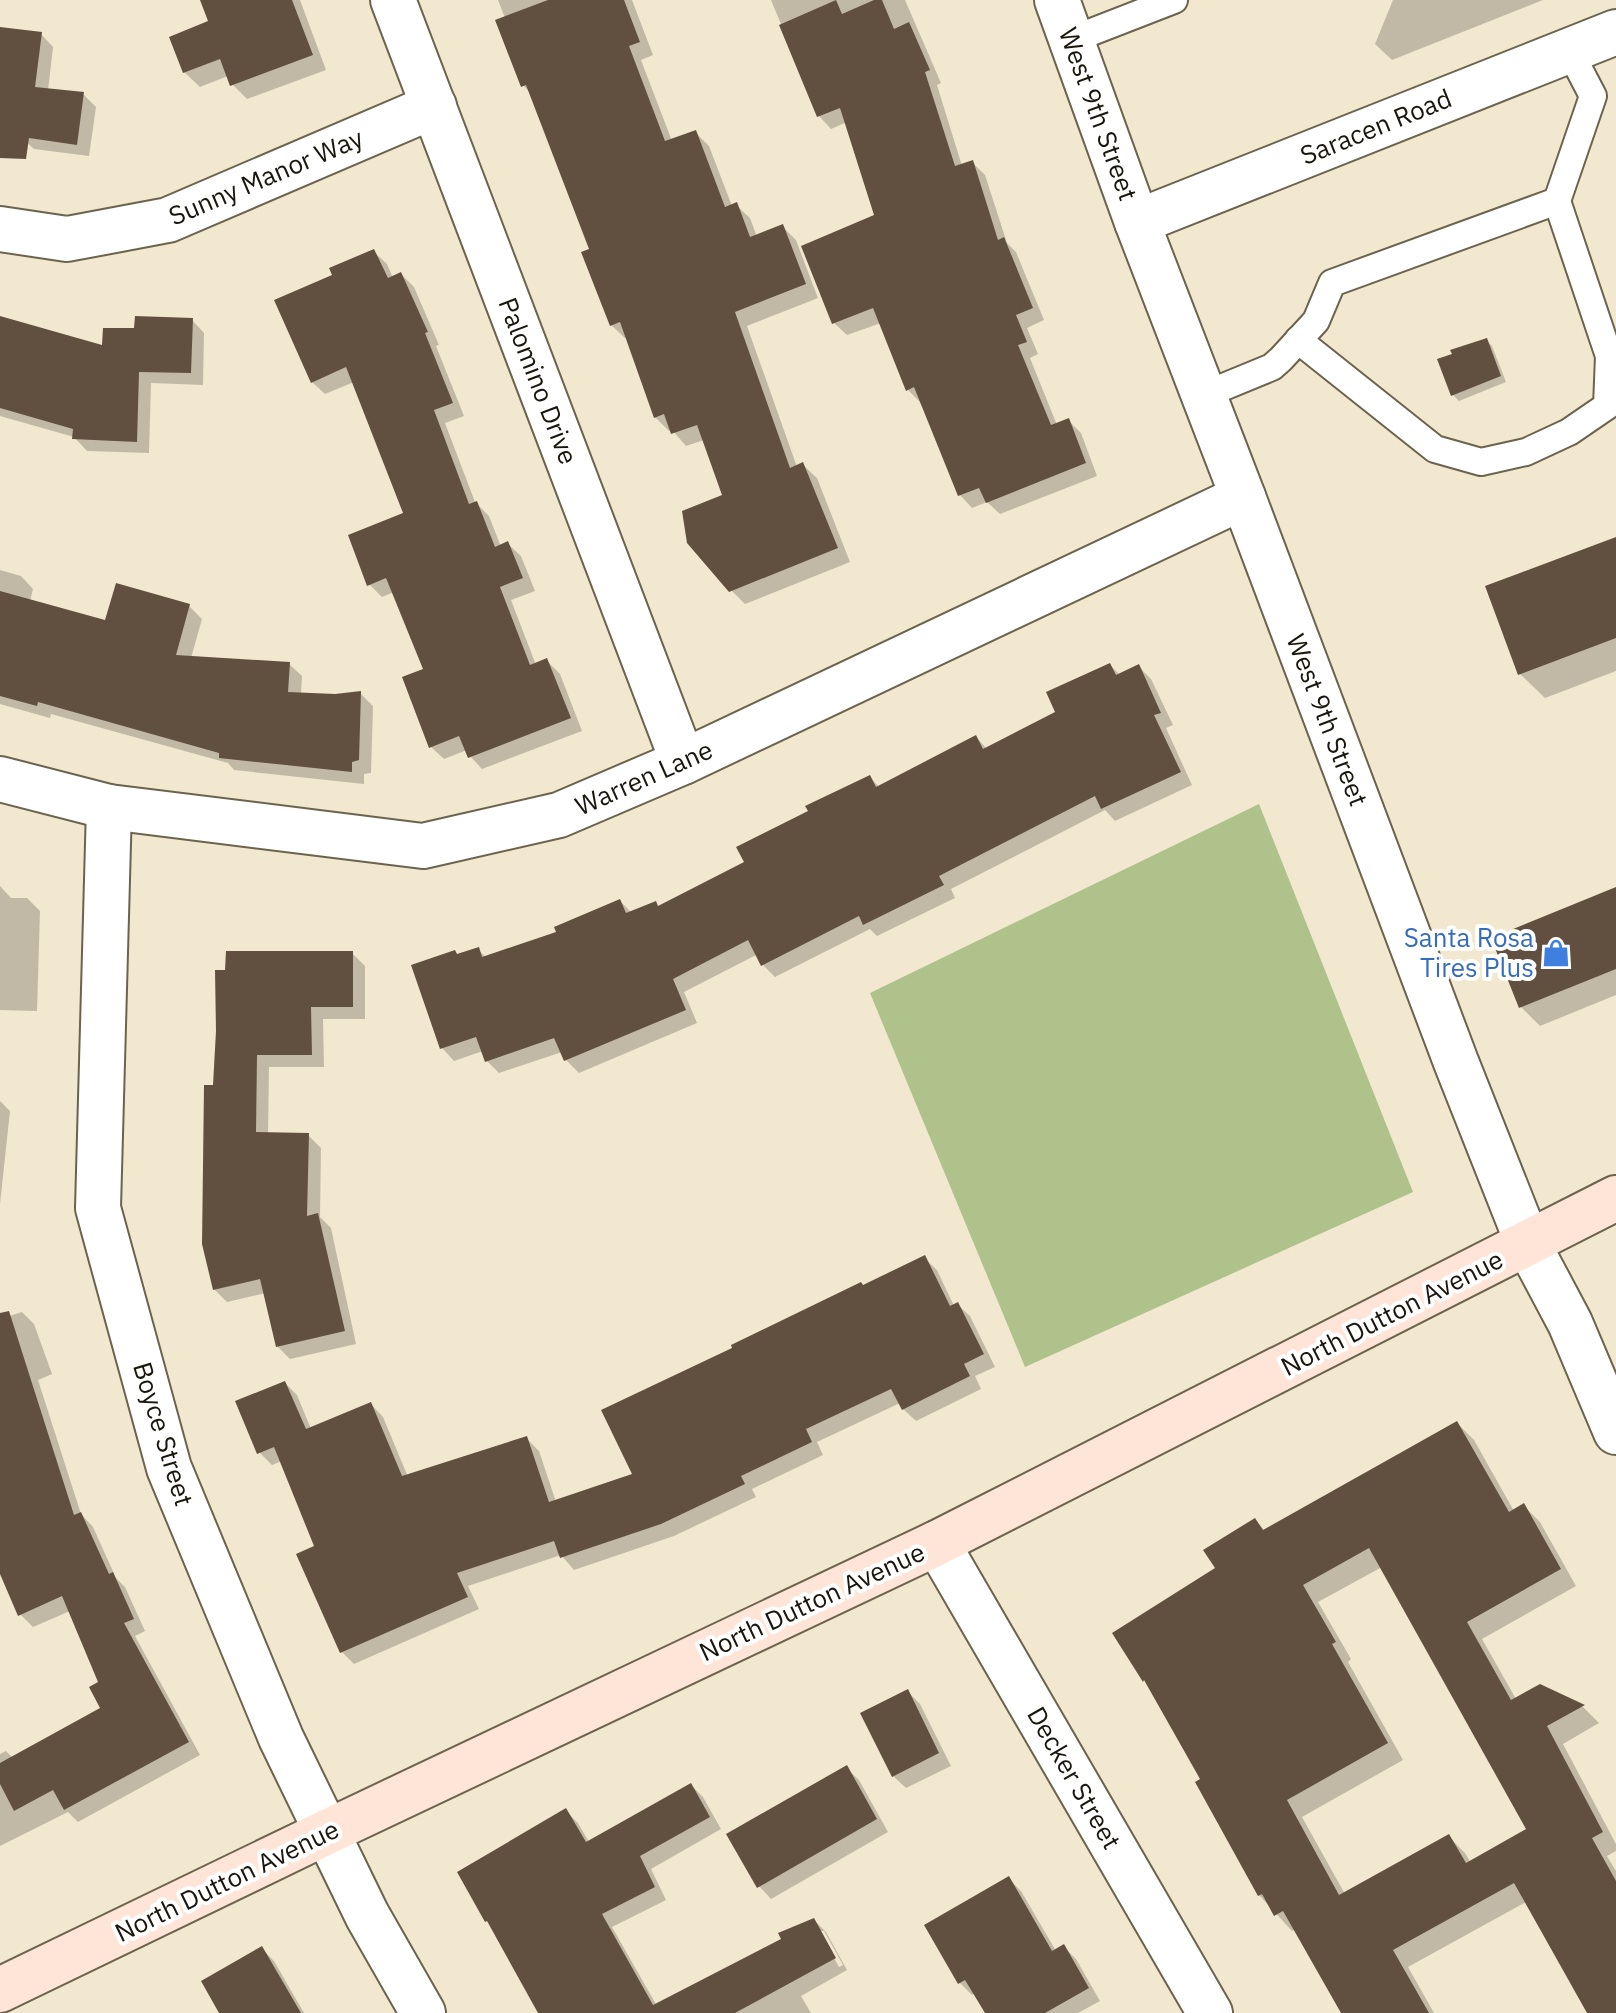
<svg xmlns="http://www.w3.org/2000/svg" width="1616" height="2013" viewBox="0 0 1616 2013" font-family="'IBM Plex Sans',sans-serif">
<rect width="100%" height="100%" fill="#f2e8d0"/>
<polygon fill="#afc28b" points="1259,804 1413,1192 1025,1367 870,993"/>
<g fill="#0003" fill-rule="evenodd">
<polygon points="202,0 300,0 326,70 247,99 232,84 228,76 200,87 184,72 211,23"/>
<polygon points="498,0 632,0 653,55 641,60 672,141 695,132 709,146 732,206 736,205 750,218 757,237 782,226 796,240 818,298 747,326 797,467 803,465 817,478 850,562 745,604 731,590 724,496 704,440 686,446 672,430 669,431 655,417 628,337 625,338 611,325 592,251 532,95 523,85 505,18"/>
<polygon points="771,0 905,0 941,83 937,85 962,166 973,163 985,175 1007,243 1016,252 1044,320 1027,328 1038,354 1030,358 1057,425 1068,420 1081,433 1097,476 1000,514 987,502 972,508 960,495 920,402 908,390 881,323 847,335 834,323 877,216 847,122 831,129 819,116"/>
<polygon points="1393,0 1543,0 1392,60 1375,44"/>
<polygon points="0,29 41,34 53,47 48,91 83,94 96,107 89,156 34,149 21,137 0,122"/>
<polygon points="374,252 387,264 393,278 401,274 414,287 439,345 436,346 464,416 445,423 475,502 489,516 501,547 508,544 521,556 535,591 511,600 536,665 547,661 560,674 582,731 482,769 470,756 467,750 444,759 431,747 426,670 394,592 382,597 369,584 405,515 354,382 325,394 312,382 335,276"/>
<polygon points="0,318 104,348 136,331 192,320 204,333 203,385 151,383 149,453 87,451 74,437 0,416"/>
<polygon points="1486,340 1492,346 1506,382 1459,401 1453,395 1454,355"/>
<polygon points="1616,540 1616,671 1545,698 1520,674"/>
<polygon points="0,570 21,576 33,589 30,601 107,622 189,606 202,619 191,658 289,664 302,676 301,694 335,696 360,693 373,706 371,773 364,774 364,784 234,770 228,763 51,714 50,718 0,704"/>
<polygon points="1110,665 1120,675 1138,666 1151,679 1173,725 1166,728 1192,785 1115,821 1105,810 951,889 955,898 877,936 870,929 775,977 763,965 758,954 684,992 697,1023 579,1073 566,1060 562,1052 499,1073 487,1061 483,1051 454,1061 442,1048 455,952 459,956 478,950 486,957 559,933 620,901 632,913 659,907 747,863 811,812 870,777 879,787 976,737 987,749 1058,713"/>
<polygon points="0,886 11,898 27,898 40,911 37,1011 0,1010"/>
<polygon points="1616,889 1616,995 1540,1026 1521,1007"/>
<polygon points="352,953 365,966 365,1019 323,1019 324,1067 269,1067 268,1135 308,1135 321,1148 320,1217 331,1228 356,1344 290,1359 277,1346 266,1293 227,1302 214,1289 215,1087"/>
<polygon points="0,1101 10,1111 0,1204"/>
<polygon points="924,1258 937,1270 954,1306 957,1304 970,1316 995,1367 975,1376 981,1389 916,1421 903,1409 900,1403 817,1442 823,1455 752,1489 756,1497 674,1536 574,1570 561,1555 468,1586 479,1609 354,1664 342,1652 317,1547 282,1461 272,1465 259,1452 285,1383 297,1395 311,1429 371,1404 383,1417 408,1477 526,1438 539,1451 556,1502 634,1475 863,1287"/>
<polygon points="22,1312 34,1324 52,1374 38,1380 81,1514 93,1527 116,1578 125,1587 145,1631 135,1636 200,1755 78,1822 68,1812 0,1846 0,1754 6,1751 13,1758 103,1709 101,1682 70,1611 33,1627 20,1614 0,1569 0,1319"/>
<path d="M1457,1423L1474,1440L1514,1511L1524,1506L1540,1522L1576,1586L1482,1639L1516,1699L1540,1686L1583,1707L1599,1723L1563,1744L1616,1844V1851L1607,1856L1616,1871V2013H1589L1526,1902L1408,1967L1434,2013H1343L1295,1929L1292,1931L1259,1895L1203,1780L1217,1569L1255,1520L1265,1531ZM1382,1567L1529,1829L1471,1863L1465,1853L1448,1836L1345,1894L1302,1817L1403,1760L1348,1662L1351,1659L1318,1602Z"/>
<polygon points="907,1691 920,1704 951,1766 906,1788 893,1776"/>
<polygon points="846,1768 859,1780 888,1832 771,1899 759,1886"/>
<path d="M691,1785L703,1797L721,1829L651,1869L666,1900L612,1927L657,2006L784,1940L814,1920L826,1932L847,1970L801,1996L811,2013H540L493,1927L487,1921L566,1811L578,1823L589,1842ZM819,1931H824L843,1965L839,1967Z"/>
<polygon points="1009,1879 1021,1891 1056,1951 1064,1947 1076,1959 1100,2001 1078,2013 987,2013 975,1993 972,1995 959,1982"/>
<polygon points="261,1948 274,1961 304,2013 222,2013"/>
</g>
<g fill="#615040" fill-rule="evenodd">
<polygon points="200,0 292,0 313,55 230,86 220,59 183,73 169,37 208,21"/>
<polygon points="548,0 624,0 640,42 629,46 665,141 696,130 725,207 737,202 750,237 783,224 806,284 735,312 790,468 803,462 838,548 729,592 687,543 682,511 722,495 697,425 671,434 664,414 654,418 620,322 610,326 581,252 589,249 526,85 521,87 495,20"/>
<polygon points="836,0 842,14 874,0 882,0 894,29 909,22 930,70 925,72 955,166 973,160 998,240 1004,237 1033,308 1016,315 1027,342 1018,345 1051,425 1069,418 1086,463 986,503 979,488 958,496 914,387 906,391 873,308 832,324 801,246 874,215 840,108 817,117 779,25"/>
<polygon points="0,27 42,32 35,87 84,92 77,145 29,138 26,159 0,158"/>
<polygon points="374,249 388,278 401,272 428,332 425,333 453,403 434,410 469,504 477,501 495,547 508,541 523,578 500,587 530,665 547,658 571,718 468,758 459,736 429,748 402,677 423,669 386,578 367,586 348,535 403,513 346,367 311,383 274,300 332,275 329,268"/>
<polygon points="0,316 102,345 103,328 134,328 135,316 193,318 191,373 139,372 137,442 72,439 73,429 0,408"/>
<polygon points="1487,338 1501,376 1451,396 1437,359 1452,354 1450,350"/>
<polygon points="1616,537 1616,638 1518,675 1485,586"/>
<polygon points="116,583 190,604 176,655 290,662 288,692 335,694 361,691 359,760 352,762 352,772 219,758 219,753 38,702 37,706 0,696 0,591 105,620"/>
<polygon points="1110,663 1116,675 1139,664 1161,713 1154,715 1181,772 1101,809 1095,796 939,876 944,885 863,925 859,916 761,966 748,940 673,979 686,1010 564,1061 554,1038 485,1062 476,1037 440,1049 411,965 455,950 457,954 479,947 482,957 556,932 554,927 620,899 626,913 656,901 658,906 744,862 736,847 808,811 805,806 870,775 876,787 976,735 983,749 1055,712 1046,692"/>
<polygon points="1616,887 1616,969 1519,1008 1491,938"/>
<polygon points="226,951 353,951 353,1007 311,1007 312,1055 257,1055 256,1132 309,1133 307,1216 318,1213 345,1331 276,1347 260,1279 213,1290 202,1244 204,1085 213,1085 216,1031 215,970 225,970"/>
<polygon points="925,1255 950,1306 958,1302 984,1354 964,1364 970,1376 902,1410 891,1389 806,1429 812,1442 741,1476 745,1484 661,1524 560,1558 554,1541 457,1573 468,1597 340,1653 296,1554 314,1546 274,1447 257,1454 235,1401 285,1381 306,1429 371,1402 402,1476 527,1436 549,1502 632,1474 601,1410 732,1348 731,1345 861,1282 863,1285"/>
<polygon points="9,1311 74,1515 81,1512 109,1574 113,1572 134,1619 124,1623 189,1742 64,1810 53,1790 14,1811 0,1784 0,1763 100,1708 89,1687 98,1682 62,1596 18,1616 0,1574 0,1313"/>
<path d="M1457,1421L1509,1512L1524,1503L1561,1569L1467,1622L1511,1700L1540,1684L1585,1705L1547,1726L1603,1832L1592,1838L1616,1881V2013H1587L1514,1883L1393,1950L1429,2013H1341L1283,1911L1274,1916L1262,1894L1258,1896L1195,1782L1200,1779L1144,1680L1143,1682L1112,1633L1215,1568L1203,1550L1255,1518L1263,1530ZM1369,1548L1526,1829L1466,1863L1449,1834L1339,1895L1287,1800L1388,1743L1332,1644L1336,1642L1303,1585Z"/>
<polygon points="908,1689 939,1753 892,1777 860,1713"/>
<polygon points="847,1765 877,1819 757,1888 726,1834"/>
<polygon points="691,1783 710,1817 640,1856 655,1887 602,1914 653,2005 781,1939 778,1933 814,1918 836,1958 735,2013 538,2013 487,1921 485,1922 457,1872 566,1808 586,1842"/>
<polygon points="1009,1876 1052,1951 1064,1944 1089,1988 1045,2013 985,2013 965,1980 958,1984 924,1925"/>
<polygon points="262,1946 301,2013 219,2013 201,1981"/>
</g>
<g fill="none" stroke-linecap="round" stroke-linejoin="round">
<defs>
<g id="service">
<polyline points="1071,40 1174,0"/>
<polyline points="1298,340 1435,449 1481,462 1526,452 1569,432 1607,406 1609,356 1557,201"/>
<polyline points="1204,395 1272,367 1281,359 1316,321 1332,283 1557,201 1593,96 1569,50"/>
</g>
<g id="minor">
<polyline points="393,0 683,762"/>
<polyline points="1137,222 1616,32"/>
<polyline points="0,229 67,239 168,220 434,106"/>
<polyline points="0,779 109,807 423,846 559,815 683,762 1243,497"/>
<polyline points="109,807 98,1208 169,1468 281,1738 367,1915 423,2013"/>
<polyline points="937,1543 1210,2013"/>
</g>
<polyline id="tertiary" points="1057,0 1137,222 1243,497 1456,1062 1528,1244 1570,1323 1616,1432"/>
<polyline id="secondary" points="0,1990 327,1832 937,1543 1616,1198"/>
</defs>
<use href="#service" stroke="#6b634d" stroke-width="30"/>
<use href="#minor" stroke="#6b634d" stroke-width="48"/>
<use href="#tertiary" stroke="#6b634d" stroke-width="48"/>
<use href="#secondary" stroke="#6b634d" stroke-width="48"/>
<use href="#service" stroke="#fff" stroke-width="26"/>
<use href="#minor" stroke="#fff" stroke-width="44"/>
<use href="#tertiary" stroke="#fff" stroke-width="44"/>
<use href="#secondary" stroke="#fee5d7" stroke-width="44"/>
</g>
<defs>
<symbol id="shop-bare" viewBox="-9 -9 18 18"><path d="M-5-2.5h2.3a2.7 3.5 0 0 1 5.4 0H5L5.5 6h-11ZM-1.5-2.5h3a1.5 2.3 0 0 0-3 0Z" fill="#3f7fe0" stroke="#fff" stroke-width="2.5" paint-order="stroke"/></symbol>
</defs>
<g fill-rule="evenodd">
<use href="#shop-bare" x="1536" y="933" width="40" height="40"/>
</g>
<g text-anchor="middle" stroke-width="8" stroke-linejoin="round" paint-order="stroke">
<g font-size="26" fill="#1a160d" stroke="#fff">
<text transform="translate(1098 114) rotate(70)" y="9">West 9th Street</text>
<text transform="translate(1376 127) rotate(-22)" y="9">Saracen Road</text>
<text transform="translate(266 177) rotate(-23)" y="9">Sunny Manor Way</text>
<text transform="translate(538 381) rotate(69)" y="9">Palomino Drive</text>
<text transform="translate(1327 720) rotate(69)" y="9">West 9th Street</text>
<text transform="translate(644 778) rotate(-24)" y="9">Warren Lane</text>
<text transform="translate(1392 1313) rotate(-27)" y="9">North Dutton Avenue</text>
<text transform="translate(163 1434) rotate(73)" y="9">Boyce Street</text>
<text transform="translate(812 1602) rotate(-25)" y="9">North Dutton Avenue</text>
<text transform="translate(1074 1778) rotate(60)" y="9">Decker Street</text>
<text transform="translate(227 1881) rotate(-26)" y="9">North Dutton Avenue</text>
</g>
<g font-size="26" fill="#366cbe" stroke="#fff" text-anchor="end">
<text x="1534" y="947">Santa Rosa<tspan x="1534" dy="30">Tires Plus</tspan></text>
</g>
</g>
</svg>
